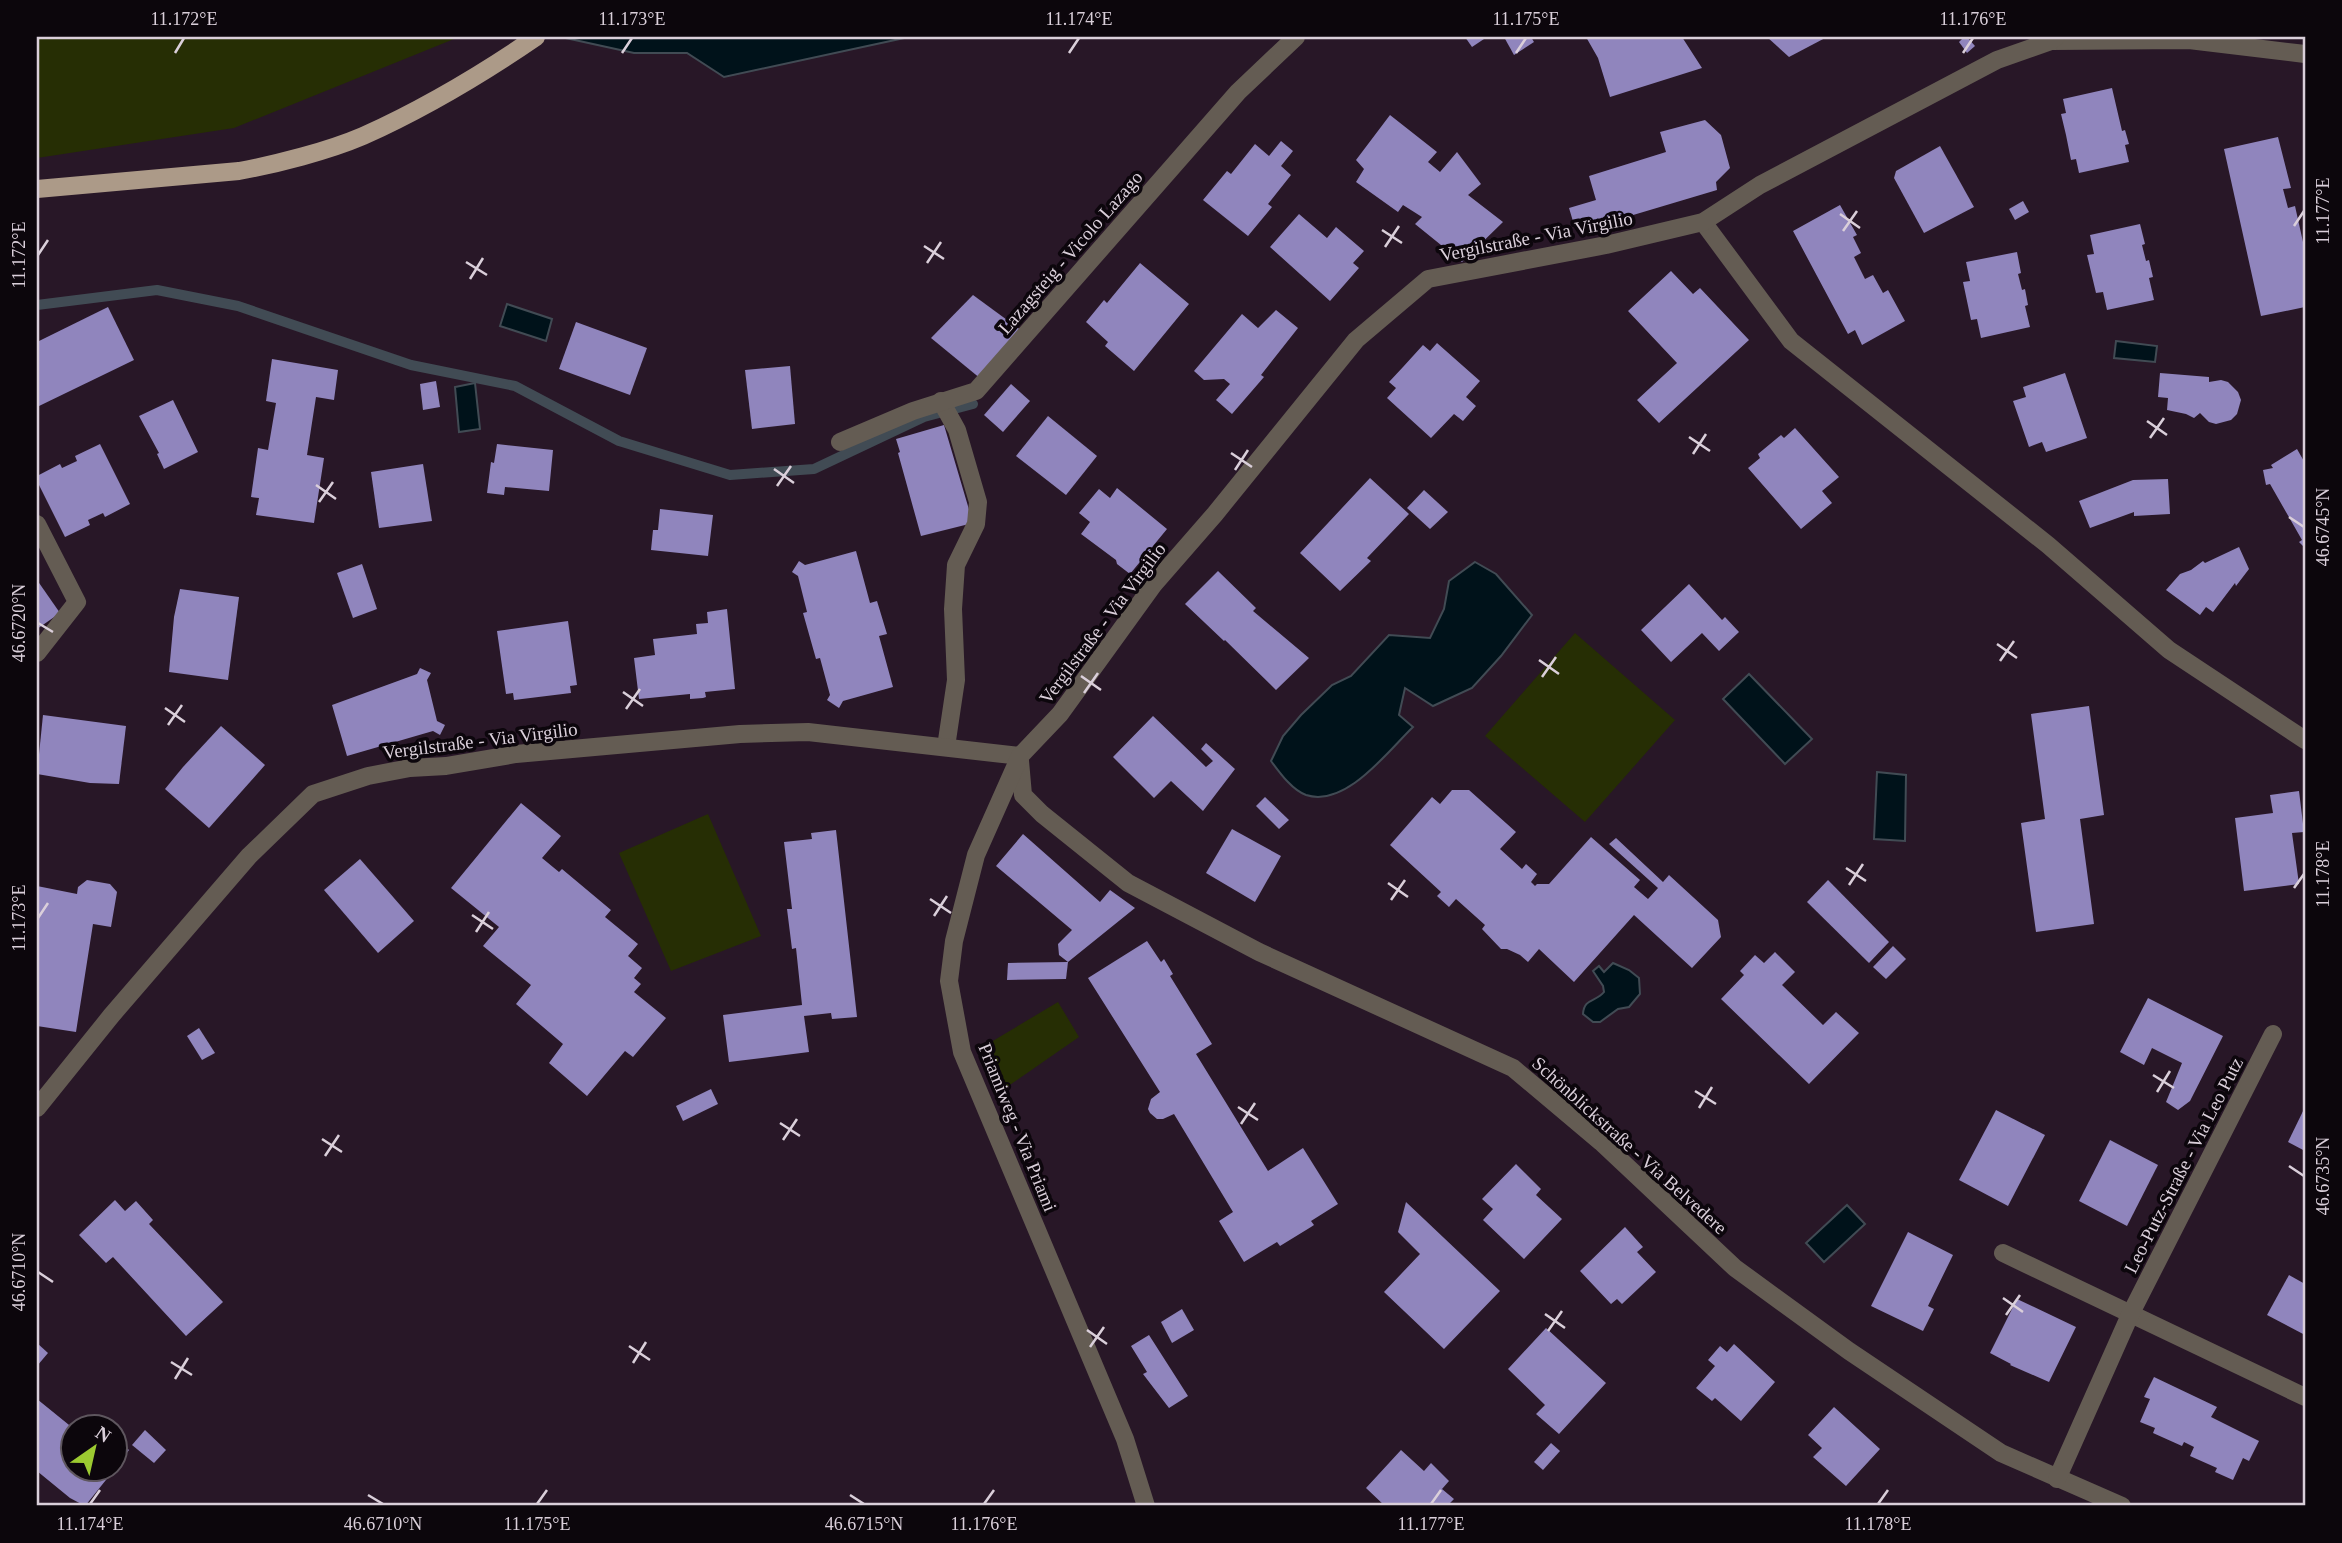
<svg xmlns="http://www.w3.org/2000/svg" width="2342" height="1543" viewBox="0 0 2342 1543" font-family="'Times New Roman',serif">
<rect width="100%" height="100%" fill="#281727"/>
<g fill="#262e04">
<polygon points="37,37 459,37 234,128 37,158"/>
<polygon points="1575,633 1675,720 1585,822 1485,736"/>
<polygon points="708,814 761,936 671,971 619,853"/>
<polygon points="1058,1002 1079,1037 1004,1089 986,1045"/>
</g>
<g fill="#00121a" stroke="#414b54" stroke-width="2">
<polygon points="561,37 909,37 724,77 687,53 634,53"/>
<polygon points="507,304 552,319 546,341 500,326"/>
<polygon points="2116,341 2157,346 2155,362 2114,358"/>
<polygon points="475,383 480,429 459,432 455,387"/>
<path d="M1475,562L1496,574L1532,615L1501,656L1472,688L1433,706L1405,688L1399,715L1413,727C1388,751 1346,808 1306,795C1292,790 1280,773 1271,761L1283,736L1301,715L1332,685L1351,676L1389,635L1430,638L1444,609L1449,581Z"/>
<polygon points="1749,674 1812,739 1785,764 1723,699"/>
<polygon points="1877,772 1906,775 1905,841 1874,839"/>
<path d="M1613,963L1629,970L1639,978L1640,994L1629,1007L1618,1009L1600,1022H1593L1583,1014C1584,998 1596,1002 1604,992L1603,986L1593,971L1599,966L1604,972Z"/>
<polygon points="1847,1205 1865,1224 1824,1262 1806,1243"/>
</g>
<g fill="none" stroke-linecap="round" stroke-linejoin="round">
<polyline stroke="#414b54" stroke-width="10" points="37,305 157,290 238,306 411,365 515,386 619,441 730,475 814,469 924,417 973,404"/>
</g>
<g fill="#9085bd">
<polygon points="1465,37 1487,37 1472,47"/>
<polygon points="1504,37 1531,37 1534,42 1514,55"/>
<polygon points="1586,37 1682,37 1702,68 1610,97 1598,58"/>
<polygon points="1767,37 1827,37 1789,57"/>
<polygon points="1964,37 1967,37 1975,46 1967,53 1959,42"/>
<polygon points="2112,88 2122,131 2125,130 2129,144 2125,145 2129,162 2079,173 2076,159 2071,160 2066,135 2061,114 2066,113 2063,99"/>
<polygon points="1390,115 1437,152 1428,162 1440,172 1457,152 1481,184 1468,195 1503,222 1462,262 1415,224 1422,217 1403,205 1398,212 1356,182 1364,169 1356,160"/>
<polygon points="1705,120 1721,135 1730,168 1716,182 1717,190 1603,224 1602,220 1575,228 1569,208 1596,200 1589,176 1666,152 1660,132"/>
<polygon points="2278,137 2291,188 2283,189 2288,208 2295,206 2305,251 2305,307 2261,316 2224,149"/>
<polygon points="1281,141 1293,151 1281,166 1291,175 1268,204 1272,207 1248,236 1203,200 1227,171 1231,174 1255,144 1269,156"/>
<polygon points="1940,146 1974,207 1924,233 1894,178 1896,171"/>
<polygon points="2023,201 2029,212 2015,220 2009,209"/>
<polygon points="1840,205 1857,235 1853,237 1861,253 1854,257 1865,279 1873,275 1883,293 1888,290 1905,321 1862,345 1855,330 1848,334 1793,231"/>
<polygon points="1299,214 1327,238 1336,227 1364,251 1353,263 1359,268 1330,301 1270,247"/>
<polygon points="2140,224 2145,244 2142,245 2146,261 2149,260 2153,277 2149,278 2154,300 2107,310 2103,292 2096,293 2087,255 2094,254 2090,235"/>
<polygon points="2017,252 2021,273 2018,274 2022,290 2025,289 2028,305 2025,306 2030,327 1981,338 1977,319 1971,320 1963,282 1970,281 1966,262"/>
<polygon points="1140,263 1189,304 1134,371 1105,346 1108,342 1086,322 1104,300 1107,303"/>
<polygon points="1671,271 1693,294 1700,288 1749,340 1659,423 1637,400 1677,363 1628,311"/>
<polygon points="973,295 1022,331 981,379 931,338"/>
<polygon points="108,307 134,360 37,407 37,342"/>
<polygon points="1276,310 1298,328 1261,375 1264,377 1232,414 1216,400 1230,384 1224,379 1204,380 1194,371 1242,314 1258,328"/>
<polygon points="576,322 647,348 630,395 559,369"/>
<polygon points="1437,343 1480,381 1466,397 1476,406 1463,421 1454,414 1431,438 1387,398 1396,388 1389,382 1403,367 1423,345 1430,351"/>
<polygon points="272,359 338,370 334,400 316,397 307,455 324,458 314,523 256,515 259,498 251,497 258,448 268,450 276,403 266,401"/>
<polygon points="790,366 795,424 752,429 745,370"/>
<polygon points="2065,373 2087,438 2046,452 2042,442 2029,447 2013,401 2026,397 2023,387"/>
<polygon points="2160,373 2209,377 2209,382 2221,380 2228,382 2238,392 2241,400 2237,414 2231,420 2216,424 2209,422 2200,413 2194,418 2186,414 2167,410 2168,398 2158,397"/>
<polygon points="436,381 440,407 423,410 420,384"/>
<polygon points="1011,384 1030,401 1003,432 984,415"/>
<polygon points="173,400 198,452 164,469 157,454 159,453 139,416"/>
<polygon points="1048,416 1097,456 1066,495 1016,456"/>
<polygon points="944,425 973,523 921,536 898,453 900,452 896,439"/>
<polygon points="1795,428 1839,477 1822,491 1832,503 1801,529 1748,468 1760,458 1758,454 1781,435 1784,438"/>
<polygon points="100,444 130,504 105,517 103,513 88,520 90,525 65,537 37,481 37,476 60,464 62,468 77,461 75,456"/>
<polygon points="497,444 553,450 549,491 505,487 504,495 487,493 491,462 494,463"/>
<polygon points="2297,449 2305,463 2305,548 2299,542 2302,540 2270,484 2266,485 2263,470 2273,468 2271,465"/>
<polygon points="423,464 432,521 379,528 371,472"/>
<polygon points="1370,478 1409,514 1367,558 1371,561 1340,591 1300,553"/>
<polygon points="2168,479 2170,514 2134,516 2134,512 2090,528 2079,501 2133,480"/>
<polygon points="1117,488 1167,529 1130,574 1117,564 1116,560 1081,534 1090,522 1079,513 1099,489 1110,498"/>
<polygon points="1424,490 1448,512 1430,529 1407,508"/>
<polygon points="660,509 713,515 708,556 651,550 653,530 658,530"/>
<polygon points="2239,547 2249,569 2236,586 2235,583 2213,612 2206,607 2200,615 2166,590 2180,574 2191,570 2203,561 2205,563"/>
<polygon points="856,551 870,603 877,601 887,634 879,636 893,687 843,701 839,708 827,700 830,695 820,658 816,659 803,613 807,612 798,576 792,572 799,561 805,565"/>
<polygon points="362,564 377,609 353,618 337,573"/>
<polygon points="1218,571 1256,608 1253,611 1309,658 1276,690 1225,640 1224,641 1185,604"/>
<polygon points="37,580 60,613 37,629"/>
<polygon points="1689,584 1722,620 1725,617 1739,632 1719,651 1702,633 1671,662 1641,630"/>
<polygon points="180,589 239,597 228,680 169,672 174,617"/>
<polygon points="727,609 735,689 705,692 706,697 703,698 690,699 690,694 639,699 634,658 655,655 653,639 697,634 696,624 708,623 707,612"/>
<polygon points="568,621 577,685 570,686 571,693 514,700 513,693 506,694 497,631"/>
<polygon points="420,668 431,673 427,680 437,721 445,725 440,735 433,731 347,756 332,705 417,674"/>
<polygon points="2089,706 2104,815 2080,819 2094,924 2036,932 2021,823 2045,819 2031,714"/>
<polygon points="43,715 126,726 119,784 90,783 37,774"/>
<polygon points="1153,716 1206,767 1213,761 1201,749 1206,743 1235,769 1203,811 1171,781 1154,798 1113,757"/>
<polygon points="221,726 265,765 209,828 165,789 183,767"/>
<polygon points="1452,790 1469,790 1516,832 1500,849 1522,869 1526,864 1537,874 1531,882 1535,886 1537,884 1549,884 1591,837 1640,880 1634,887 1648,899 1658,888 1609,844 1616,838 1663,882 1669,875 1718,920 1721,937 1692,968 1634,915 1574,982 1539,949 1528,962 1520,955 1507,949 1501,949 1482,929 1485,925 1456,899 1449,907 1437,896 1441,892 1390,845 1432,797 1440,804"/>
<polygon points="2299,791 2304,832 2292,833 2299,884 2244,891 2235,818 2273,813 2270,795"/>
<polygon points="1265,797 1289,820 1279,829 1256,806"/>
<polygon points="521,803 561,836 542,858 559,872 562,869 611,910 605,917 638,944 628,956 642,968 634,978 641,984 634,992 666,1018 633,1057 625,1051 587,1096 549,1063 563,1044 516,1004 531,985 483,946 499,927 451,888"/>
<polygon points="1232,829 1281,856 1255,902 1206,873"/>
<polygon points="836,830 857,1017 832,1019 831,1013 804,1016 809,1052 729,1062 723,1015 802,1005 796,948 792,949 787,909 792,909 784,842 812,839 811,833"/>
<polygon points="1023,834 1100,902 1110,890 1135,908 1068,962 1059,955 1058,944 1072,930 996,866"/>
<polygon points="360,859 414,921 378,953 324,890"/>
<polygon points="87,880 110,884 117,892 111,927 93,924 76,1032 37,1026 37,886 77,894 78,887"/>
<polygon points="1828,880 1889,942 1869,963 1807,902"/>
<polygon points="1147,941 1161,962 1164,959 1173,974 1170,976 1212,1044 1196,1054 1268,1171 1303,1148 1338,1204 1311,1221 1314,1225 1311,1227 1280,1246 1277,1242 1244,1262 1219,1221 1233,1212 1174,1114 1163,1119 1157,1119 1150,1113 1148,1109 1151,1099 1160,1092 1088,978"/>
<polygon points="1893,946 1906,959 1886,979 1873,967"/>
<polygon points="1775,952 1795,972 1782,985 1823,1025 1836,1012 1859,1033 1809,1084 1721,999 1744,975 1740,971 1755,955 1764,963"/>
<polygon points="1068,962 1066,979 1007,980 1008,963"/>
<polygon points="2148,998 2223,1036 2190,1101 2178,1110 2166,1102 2182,1063 2152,1048 2144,1065 2120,1052"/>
<polygon points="199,1028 215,1053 202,1060 187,1036"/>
<polygon points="711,1089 718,1104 683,1121 676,1106"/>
<polygon points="2305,1107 2305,1151 2288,1142"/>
<polygon points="1996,1110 2045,1135 2008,1206 1959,1180"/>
<polygon points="2110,1140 2158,1165 2127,1226 2079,1201"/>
<polygon points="1516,1164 1541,1189 1536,1195 1562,1219 1524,1259 1483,1220 1493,1209 1482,1199"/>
<polygon points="115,1200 125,1211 136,1201 153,1220 149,1224 223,1302 186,1336 113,1257 106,1263 79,1235"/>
<polygon points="1406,1202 1500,1291 1444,1349 1384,1292 1420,1254 1398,1232"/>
<polygon points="1625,1227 1643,1247 1637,1252 1656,1272 1622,1304 1617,1299 1611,1304 1580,1271"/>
<polygon points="1908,1232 1953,1255 1928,1306 1934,1309 1923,1331 1871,1306"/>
<polygon points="2289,1275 2305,1284 2305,1335 2267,1315"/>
<polygon points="2017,1299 2076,1327 2049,1382 2010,1365 2011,1364 1990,1353"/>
<polygon points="1182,1309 1194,1330 1172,1343 1161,1322"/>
<polygon points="1546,1328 1606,1383 1559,1434 1536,1414 1545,1405 1508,1369"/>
<polygon points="1149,1335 1188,1396 1169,1408 1143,1374 1147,1372 1131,1346"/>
<polygon points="37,1343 48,1353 37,1366"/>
<polygon points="1734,1344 1775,1382 1741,1421 1715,1398 1712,1401 1696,1388 1715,1366 1708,1360 1720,1346 1727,1352"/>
<polygon points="2154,1377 2217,1407 2211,1417 2259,1441 2249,1461 2243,1458 2233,1480 2215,1472 2217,1468 2190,1456 2194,1447 2184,1442 2182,1446 2153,1433 2155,1428 2140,1422 2150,1399 2144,1397"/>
<polygon points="37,1399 74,1429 74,1470 114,1470 85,1506 70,1498 37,1471"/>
<polygon points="1834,1407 1880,1449 1846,1486 1813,1457 1822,1448 1808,1435"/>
<polygon points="145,1430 166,1450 154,1463 132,1445"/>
<polygon points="116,1439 129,1450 116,1468"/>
<polygon points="1551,1443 1560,1451 1543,1470 1534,1462"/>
<polygon points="1401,1450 1424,1471 1431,1463 1449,1481 1442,1489 1454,1499 1447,1506 1385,1506 1366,1488"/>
</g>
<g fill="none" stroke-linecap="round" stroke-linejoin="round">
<g stroke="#645c53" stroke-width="18">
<polyline points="2051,41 2189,40 2305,54"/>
<polyline points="1703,222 1791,341 2048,545 2169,650 2305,740"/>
<polyline points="941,401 957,430 978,502 976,524 956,565 953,609 956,680 946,747"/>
<polyline points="840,442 913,411 976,391 1238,92 1296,37"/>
<polyline points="37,524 77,602 37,653"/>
<polyline points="1020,761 1023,795 1042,814 1128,883 1259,952 1513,1068 1601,1142 1735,1268 1849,1351 2001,1453 2122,1506"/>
<polyline points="37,1108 111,1016 249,856 313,794 368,776 410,768 446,766 516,754 740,734 808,732 1020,756"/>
<polyline points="2003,1253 2305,1397"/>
<polyline points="2057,1479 2130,1315 2273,1034"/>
<polyline points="1146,1506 1125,1439 962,1052 949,981 954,941 976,855 1020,756 1060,714 1154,584 1215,514 1356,340 1428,279 1606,245 1703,222 1760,185 1997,60 2051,41 2056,37"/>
</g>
<path stroke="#ac9a88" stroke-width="18" d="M37,189L239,171C277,164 328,151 363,136C423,109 482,74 536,37"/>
</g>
<path fill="none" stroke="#dacfda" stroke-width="2.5" d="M175,53L184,38M622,53L632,38M1069,53L1079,38M1516,53L1526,38M1963,53L1973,38M1840,214L1860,228M2294,226L2304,211M1382,230L1402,243M1843,231L1857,211M924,246L944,259M1385,247L1399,226M38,255L48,240M466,262L487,275M927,263L941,242M470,279L483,258M2147,421L2167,435M1689,437L1710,451M2150,438L2164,418M1231,453L1252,467M1693,454L1706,434M774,469L794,483M1235,470L1248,450M316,485L336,499M777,486L791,466M319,502L333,482M2289,517L2304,527M38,623L53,632M1997,644L2017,658M1539,660L1559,674M2000,661L2014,641M1081,676L1101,690M1542,677L1556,657M623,692L643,706M1084,693L1098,673M165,708L185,722M626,709L640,689M168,725L182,705M1846,868L1866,881M1388,883L1408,897M1849,885L1863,864M2294,888L2304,874M930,899L951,913M1391,900L1405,880M472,915L493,929M934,916L947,896M38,918L48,903M476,932L489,912M2153,1075L2174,1088M1695,1091L1716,1104M2157,1092L2170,1071M1238,1107L1258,1120M1699,1108L1712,1087M780,1123L800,1136M1241,1124L1255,1103M322,1139L342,1152M783,1140L797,1119M325,1156L339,1135M2289,1166L2304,1176M38,1272L53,1282M2003,1298L2023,1312M1545,1314L1565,1328M2006,1315L2020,1295M1087,1330L1107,1344M1548,1331L1562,1311M629,1346L650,1360M1090,1347L1104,1327M171,1362L192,1375M633,1363L646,1342M175,1379L188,1358M368,1495L383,1504M850,1495L864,1504M90,1504L100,1490M537,1504L547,1490M984,1504L994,1490M1431,1504L1441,1490M1878,1504L1888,1490"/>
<g text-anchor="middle" stroke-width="7" stroke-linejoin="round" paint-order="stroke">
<g font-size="19" fill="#dacfda" stroke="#0c060c">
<text transform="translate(1536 236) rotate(-11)" y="7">Vergilstraße - Via Virgilio</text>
<text transform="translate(1070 252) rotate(-49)" y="7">Lazagsteig - Vicolo Lazago</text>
<text transform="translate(1102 623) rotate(-53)" y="7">Vergilstraße - Via Virgilio</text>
<text transform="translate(480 740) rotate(-7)" y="7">Vergilstraße - Via Virgilio</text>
<text transform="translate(1018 1127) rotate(68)" y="7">Priamiweg - Via Priami</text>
<text transform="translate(1630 1145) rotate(42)" y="7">Schönblickstraße - Via Belvedere</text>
<text transform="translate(2183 1165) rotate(-63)" y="7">Leo-Putz-Straße - Via Leo Putz</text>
</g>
</g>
<rect width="2342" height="1543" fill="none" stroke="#0c060c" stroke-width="77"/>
<g transform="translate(94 1448) rotate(34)"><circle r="33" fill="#0c060c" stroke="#5e565e" stroke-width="2"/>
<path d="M0-5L12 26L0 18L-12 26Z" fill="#9cca31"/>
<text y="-10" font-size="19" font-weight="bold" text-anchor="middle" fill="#dacfda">N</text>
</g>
<rect x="38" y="38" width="2266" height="1466" fill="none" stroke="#dacfda" stroke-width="2.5"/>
<g font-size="18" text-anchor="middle" fill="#dacfda">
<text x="184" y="25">11.172°E</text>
<text x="632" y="25">11.173°E</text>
<text x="1079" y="25">11.174°E</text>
<text x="1526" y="25">11.175°E</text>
<text x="1973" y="25">11.176°E</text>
<text transform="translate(2323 211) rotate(-90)" y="6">11.177°E</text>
<text transform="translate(19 255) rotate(-90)" y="6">11.172°E</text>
<text transform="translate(2323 527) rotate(-90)" y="6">46.6745°N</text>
<text transform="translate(19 623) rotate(-90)" y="6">46.6720°N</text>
<text transform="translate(2323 874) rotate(-90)" y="6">11.178°E</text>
<text transform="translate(19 918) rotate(-90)" y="6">11.173°E</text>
<text transform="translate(2323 1176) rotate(-90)" y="6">46.6735°N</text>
<text transform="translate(19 1272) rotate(-90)" y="6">46.6710°N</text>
<text x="90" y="1530">11.174°E</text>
<text x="383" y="1530">46.6710°N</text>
<text x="537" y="1530">11.175°E</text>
<text x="864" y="1530">46.6715°N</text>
<text x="984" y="1530">11.176°E</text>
<text x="1431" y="1530">11.177°E</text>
<text x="1878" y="1530">11.178°E</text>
</g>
</svg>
